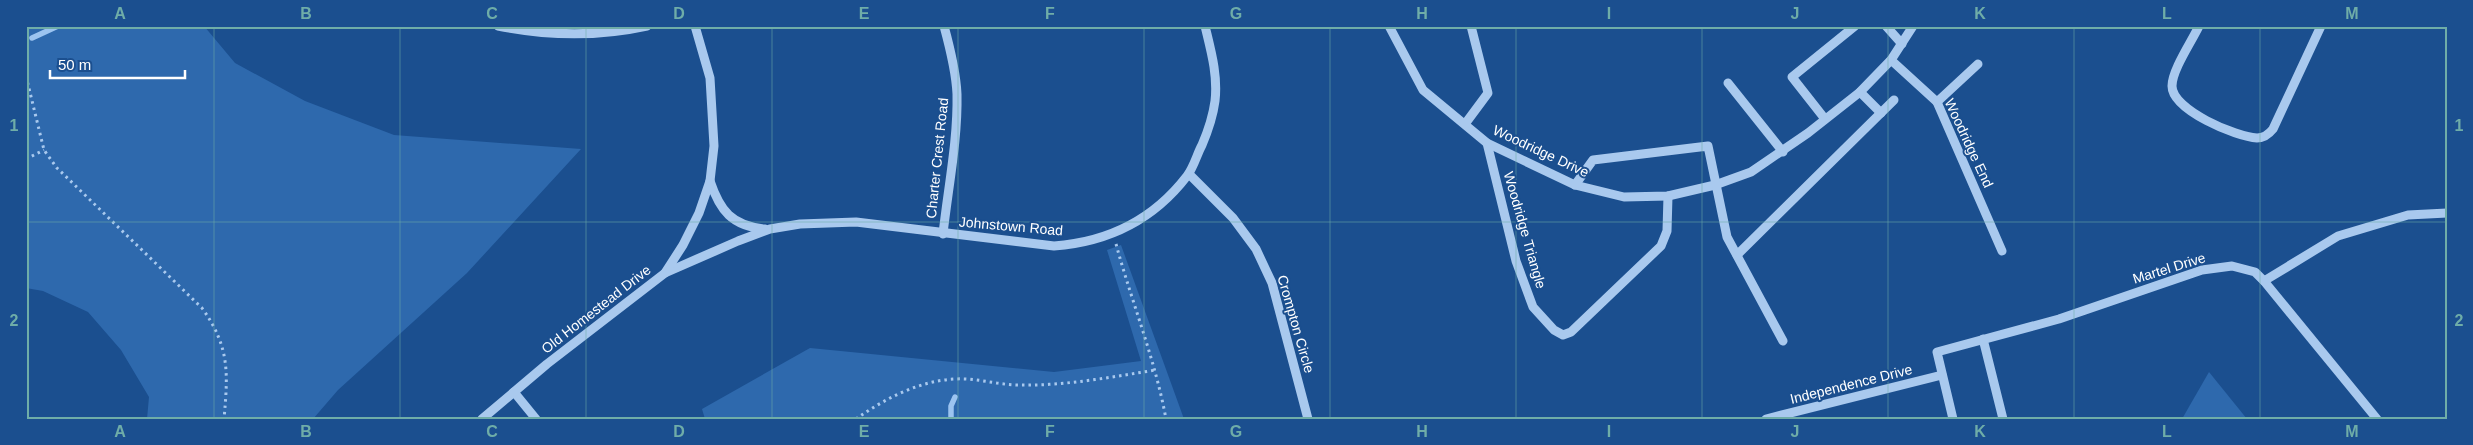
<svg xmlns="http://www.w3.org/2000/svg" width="2473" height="445" viewBox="0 0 2473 445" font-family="Helvetica,sans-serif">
<rect width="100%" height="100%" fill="#1b4f8f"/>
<g fill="#2e69ad">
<polygon points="26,26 204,26 235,63 305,101 394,135 581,149 467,273 338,390 313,419 147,419 149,397 121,350 88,312 43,291 26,288"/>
<polygon points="1121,245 1184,419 705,419 702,409 810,348 1054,372 1141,361 1107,250"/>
<polygon points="2209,372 2247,419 2182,419"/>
</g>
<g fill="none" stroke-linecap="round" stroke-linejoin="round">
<g stroke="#9cc4f0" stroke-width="5.5">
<polyline points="32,38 58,26"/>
<polyline points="951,419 951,406 955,397"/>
</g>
<g stroke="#a9c9ee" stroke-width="3" stroke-dasharray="2.5 4" stroke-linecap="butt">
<path d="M26,76L44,150L57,168L202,308C230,347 228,373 224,419"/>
<polyline points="26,159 44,150"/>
<path d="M1116,244C1132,303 1155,359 1166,419"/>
<path d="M856,419C887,397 926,377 966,379C984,380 1001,385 1019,385C1065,386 1111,377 1156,370"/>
</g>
<g stroke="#a9c9ee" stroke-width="9">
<path d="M498,26C548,36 597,37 647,26"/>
<polyline points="1389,26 1423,90 1487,143 1575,185 1624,197 1668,196 1715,185 1751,172 1808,133 1860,92 1891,60 1913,26"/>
<polyline points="1886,26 1902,44"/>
<path d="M2199,26C2192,41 2172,70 2172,86C2172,110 2236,137 2257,138C2264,138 2269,134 2273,129L2321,26"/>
<polyline points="1891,60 1937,102 2002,251"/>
<polyline points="1728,83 1783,152"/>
<polyline points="1860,92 1881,113"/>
<polyline points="1937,102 1978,64"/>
<polyline points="1825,119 1792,77 1855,26"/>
<polyline points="1465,124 1488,93 1471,26"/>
<polyline points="1487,143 1516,261 1533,307 1554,330 1563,335 1571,332 1661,246 1667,231 1668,196"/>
<polyline points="1189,174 1233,218 1256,249 1272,283 1308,419"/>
<path d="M710,181C720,211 732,226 765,229"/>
<polyline points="1575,185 1593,160 1708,146 1727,237 1783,341"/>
<path d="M943,234C948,188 958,140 957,94C956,71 950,48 944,26"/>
<polyline points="1737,255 1894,100"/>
<path d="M665,273L738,241L770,229L800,224L856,222L1054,246C1108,242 1154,219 1187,176C1194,167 1197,154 1202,145C1208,131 1213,116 1215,101C1218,75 1211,51 1205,26"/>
<polyline points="2264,281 2338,236 2408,215 2447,213"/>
<polyline points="1983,339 2003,419"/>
<polyline points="514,392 536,419"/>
<polyline points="482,419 547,364 665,273 683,245 699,213 710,181 714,146 710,78 695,26"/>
<polyline points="1766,419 1942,375"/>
<polyline points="1953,419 1937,352 2059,319 2202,270 2232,266 2255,272 2264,281 2377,419"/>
</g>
</g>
<path fill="none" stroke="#6fada8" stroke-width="1" stroke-opacity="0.55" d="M214,26V419M400,26V419M586,26V419M772,26V419M958,26V419M1144,26V419M1330,26V419M1516,26V419M1702,26V419M1888,26V419M2074,26V419M2260,26V419M26,222H2447"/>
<g text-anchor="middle" stroke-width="4" stroke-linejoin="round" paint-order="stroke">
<g font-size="14" fill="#fff" stroke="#1b4f8f">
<text transform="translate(1969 143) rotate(65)" y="5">Woodridge End</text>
<text transform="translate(1541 151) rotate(25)" y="5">Woodridge Drive</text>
<text transform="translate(937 158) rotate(-84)" y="5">Charter Crest Road</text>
<text transform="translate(1011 226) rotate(5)" y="5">Johnstown Road</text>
<text transform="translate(1525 230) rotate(74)" y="5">Woodridge Triangle</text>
<text transform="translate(2169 268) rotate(-17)" y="5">Martel Drive</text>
<text transform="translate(596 309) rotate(-38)" y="5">Old Homestead Drive</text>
<text transform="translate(1296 324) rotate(74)" y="5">Crompton Circle</text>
<text transform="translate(1851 384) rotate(-14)" y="5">Independence Drive</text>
</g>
</g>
<rect width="2473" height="445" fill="none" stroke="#1b4f8f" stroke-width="55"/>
<path d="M50 70v8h135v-8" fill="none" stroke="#ffffff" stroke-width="2.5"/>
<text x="58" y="70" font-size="15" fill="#ffffff" stroke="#1b4f8f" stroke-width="4" paint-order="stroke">50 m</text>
<rect x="28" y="28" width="2418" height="390" fill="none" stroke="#6fada8" stroke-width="2"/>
<g font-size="16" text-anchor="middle" font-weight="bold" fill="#6fada8">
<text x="120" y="19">A</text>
<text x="306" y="19">B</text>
<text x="492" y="19">C</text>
<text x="679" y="19">D</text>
<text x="864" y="19">E</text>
<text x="1050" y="19">F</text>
<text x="1236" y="19">G</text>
<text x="1422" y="19">H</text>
<text x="1609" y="19">I</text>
<text x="1795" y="19">J</text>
<text x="1980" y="19">K</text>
<text x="2167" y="19">L</text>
<text x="2352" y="19">M</text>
<text x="14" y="131">1</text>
<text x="2459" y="131">1</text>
<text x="14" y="326">2</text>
<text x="2459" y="326">2</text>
<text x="120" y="437">A</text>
<text x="306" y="437">B</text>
<text x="492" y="437">C</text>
<text x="679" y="437">D</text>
<text x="864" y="437">E</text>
<text x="1050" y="437">F</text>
<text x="1236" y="437">G</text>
<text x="1422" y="437">H</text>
<text x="1609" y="437">I</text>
<text x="1795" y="437">J</text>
<text x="1980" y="437">K</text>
<text x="2167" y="437">L</text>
<text x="2352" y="437">M</text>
</g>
</svg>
